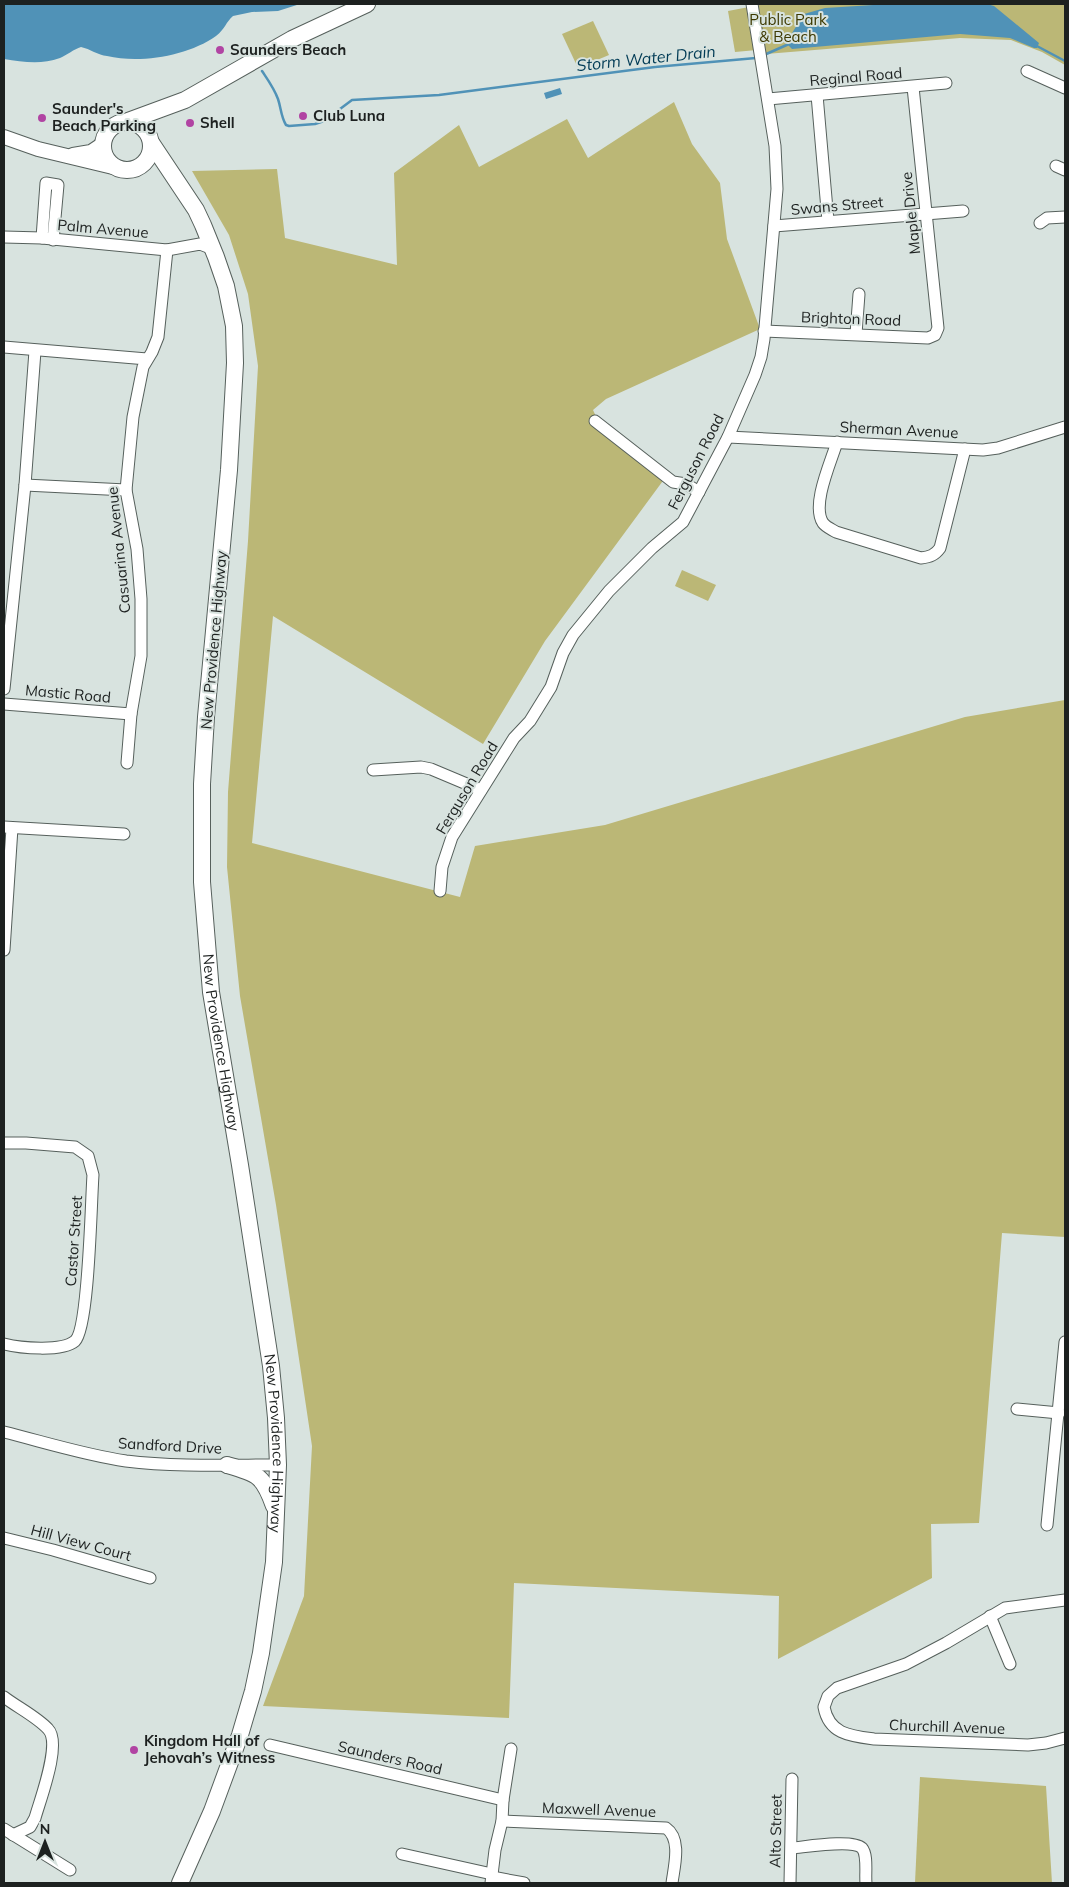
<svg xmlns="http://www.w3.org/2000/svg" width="1069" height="1887" viewBox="0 0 1069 1887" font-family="Mulish,sans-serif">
<rect width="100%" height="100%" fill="#d8e3df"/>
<g fill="#bbb776">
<polygon points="758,4 1065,4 1065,65 1042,52 1011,40 960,38 766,54"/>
<polygon points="749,7 757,50 735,52 728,11"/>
<polygon points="593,21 609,55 578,68 562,34"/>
<polygon points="674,102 692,144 720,183 727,239 760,329 606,399 593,410 599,423 665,478 545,641 483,744 273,616 252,843 460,897 475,846 605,825 965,717 1065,700 1065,1237 1002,1233 979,1523 931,1524 932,1578 778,1659 779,1596 514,1583 509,1718 263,1706 304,1596 312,1446 276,1205 240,996 227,867 228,792 248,541 258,366 248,294 229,235 192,171 277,169 285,238 397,265 394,173 459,125 479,167 567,119 588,158"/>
<polygon points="682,570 716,585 708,601 675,586"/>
<polygon points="920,1777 1046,1786 1052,1883 915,1883"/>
</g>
<g fill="#5092b7">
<path d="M4,4H300L278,11L252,12L233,16C226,22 225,29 216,36C188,56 140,64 107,56C98,55 90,49 81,47C74,49 67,55 60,58C41,65 23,62 4,59Z"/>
<polygon points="889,4 987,4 994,6 1039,43 1037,48 1034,48 1010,38 960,34 792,49 788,45 787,41 804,14 825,8"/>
<polygon points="560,88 562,94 546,99 544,93"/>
</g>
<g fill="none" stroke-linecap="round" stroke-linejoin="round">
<g stroke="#5092b7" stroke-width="2.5">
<polyline points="1035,45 1065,61"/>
<polyline points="764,55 789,44"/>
<path d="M262,71C268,80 274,88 278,99C281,108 281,117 286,125L289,126L315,124L324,121L352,100L439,95L655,67L756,58"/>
</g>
<defs>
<g id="minor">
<polyline points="1027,71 1065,88"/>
<polyline points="817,95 828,221"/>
<polyline points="768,99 946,83"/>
<polyline points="1056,166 1065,170"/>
<polyline points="1040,223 1047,218 1065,217"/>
<polyline points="774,226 963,211"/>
<polyline points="4,237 42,238 167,250 200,244 213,249"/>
<polyline points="42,238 46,183 58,185 53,240"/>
<polyline points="764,331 928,338 935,335 938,328 913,87"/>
<polyline points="856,334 859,294"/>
<polyline points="4,347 147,359"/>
<polyline points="595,421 673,482 686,484 699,492"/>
<polyline points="728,437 983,450 998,448 1065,427"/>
<path d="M837,442C831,462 811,505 823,523C826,527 831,529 836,532L921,558C930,557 935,555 940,548L965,449"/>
<polyline points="25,485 126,490"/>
<polyline points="4,689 25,485 35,351"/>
<polyline points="4,704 131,714"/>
<polyline points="127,763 131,714 141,656 141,599 137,549 126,490 133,417 143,367 152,352 158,337 167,250"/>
<polyline points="373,770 421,767 431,769 481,790"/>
<polyline points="4,827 124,834"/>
<polyline points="440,891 442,867 452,837 514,738 530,721 551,687 563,653 573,635 609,591 652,548 683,522 728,437 755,375 761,357 764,339 777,189 775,146 752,4"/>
<polyline points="4,950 12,828"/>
<path d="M4,1143H26L75,1147L88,1156L93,1175C91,1201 89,1328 75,1341C62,1352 20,1348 4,1344"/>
<polyline points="1017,1409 1059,1413"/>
<path d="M4,1432C44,1442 85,1455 126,1461C175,1467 229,1465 278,1465"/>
<polyline points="1047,1525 1065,1342"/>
<polyline points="4,1538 53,1550 150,1578"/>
<path d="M1065,1600L1005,1608L946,1643L906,1664L837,1688L828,1696L824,1707C829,1734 850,1736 874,1739L1028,1745L1046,1743L1065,1738"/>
<polyline points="990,1616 1010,1664"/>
<path d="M4,1697C17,1707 37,1717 48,1729C62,1743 40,1800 35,1818L30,1827L13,1835"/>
<polyline points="270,1745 503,1800"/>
<path d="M502,1821L666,1828C682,1839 674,1867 672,1883"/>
<polyline points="4,1829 70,1870"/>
<path d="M792,1848C805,1847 852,1839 862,1848C868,1855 865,1874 866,1883"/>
<polyline points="402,1854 492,1874"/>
<polyline points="492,1877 524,1883"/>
<polyline points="491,1883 495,1850 502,1821 503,1800 511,1749"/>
<polyline points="790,1883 792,1779"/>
</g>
<g id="major">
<polyline points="4,137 38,149 117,168"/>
<polyline points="73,155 91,152 103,144"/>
</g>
<g id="highway">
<polyline points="128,121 185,100 292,39 367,4"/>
<circle cx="127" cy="146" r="24"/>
<path id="s1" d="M152,144L196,210L203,225L216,257L226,286L234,326L235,363L229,470L206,717L202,784V882L211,992L240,1165L271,1366L276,1418L278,1465L274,1562L261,1653L253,1691L240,1735L212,1811L180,1883"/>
<path d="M227,1465C258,1474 263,1475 274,1506"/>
</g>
</defs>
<use href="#minor" stroke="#56605c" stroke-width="13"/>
<use href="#major" stroke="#56605c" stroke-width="16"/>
<use href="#highway" stroke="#56605c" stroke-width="18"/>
<use href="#minor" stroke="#fff" stroke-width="11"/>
<use href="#major" stroke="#fff" stroke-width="14"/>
<use href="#highway" stroke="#fff" stroke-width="16"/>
</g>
<g fill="#b144a3" stroke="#d8e3df" stroke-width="2">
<circle cx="220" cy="50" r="5"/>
<circle cx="303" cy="116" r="5"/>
<circle cx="42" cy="118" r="5"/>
<circle cx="190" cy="123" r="5"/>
<circle cx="134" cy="1750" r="5"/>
</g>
<g text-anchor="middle" stroke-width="4" stroke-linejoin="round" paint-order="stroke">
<g font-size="15" fill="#3d3901" stroke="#d8e3df">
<text x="788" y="25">Public Park<tspan x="788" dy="17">&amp; Beach</tspan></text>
</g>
<g font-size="15" font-weight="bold" fill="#1d2120" stroke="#d8e3df" text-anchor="start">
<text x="230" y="55">Saunders Beach</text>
<text x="52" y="114">Saunder's<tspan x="52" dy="17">Beach Parking</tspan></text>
<text x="313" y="121">Club Luna</text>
<text x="200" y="128">Shell</text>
<text x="144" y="1746">Kingdom Hall of<tspan x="144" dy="17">Jehovah’s Witness</tspan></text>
</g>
<g font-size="15" fill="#1d2120" stroke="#d8e3df">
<text transform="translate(856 77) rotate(-5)" y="5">Reginal Road</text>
<text transform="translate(837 206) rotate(-5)" y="5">Swans Street</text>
<text transform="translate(911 213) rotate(-96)" y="5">Maple Drive</text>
<text transform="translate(103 229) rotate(5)" y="5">Palm Avenue</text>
<text transform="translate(851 319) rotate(2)" y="5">Brighton Road</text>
<text transform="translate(899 430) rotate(3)" y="5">Sherman Avenue</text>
<text transform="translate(696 462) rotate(-63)" y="5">Ferguson Road</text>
<text transform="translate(119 550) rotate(-96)" y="5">Casuarina Avenue</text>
<text transform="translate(214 640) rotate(-85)" y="5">New Providence Highway</text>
<text transform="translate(68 694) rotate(5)" y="5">Mastic Road</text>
<text transform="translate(467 788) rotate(-59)" y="5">Ferguson Road</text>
<text dy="5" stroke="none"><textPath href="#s1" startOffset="921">New Providence Highway</textPath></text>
<text transform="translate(74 1241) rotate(-86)" y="5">Castor Street</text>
<text dy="5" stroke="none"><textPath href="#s1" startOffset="1326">New Providence Highway</textPath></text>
<text transform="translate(170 1446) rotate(3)" y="5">Sandford Drive</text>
<text transform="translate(81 1543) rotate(15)" y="5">Hill View Court</text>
<text transform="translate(947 1727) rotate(2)" y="5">Churchill Avenue</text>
<text transform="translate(390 1758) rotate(13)" y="5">Saunders Road</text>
<text transform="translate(599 1810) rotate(2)" y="5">Maxwell Avenue</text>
<text transform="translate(776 1831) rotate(-89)" y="5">Alto Street</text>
</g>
<g font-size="16" font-style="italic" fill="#013b55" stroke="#d8e3df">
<text transform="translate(646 58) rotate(-6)" y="6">Storm Water Drain</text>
</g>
</g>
<rect width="1069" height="1887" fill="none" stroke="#1d2120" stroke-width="10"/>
<g transform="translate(45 1842)" stroke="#d8e3df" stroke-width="4" paint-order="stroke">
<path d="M0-4L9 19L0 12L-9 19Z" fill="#1d2120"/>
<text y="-8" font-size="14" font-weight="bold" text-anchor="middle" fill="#1d2120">N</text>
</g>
</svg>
